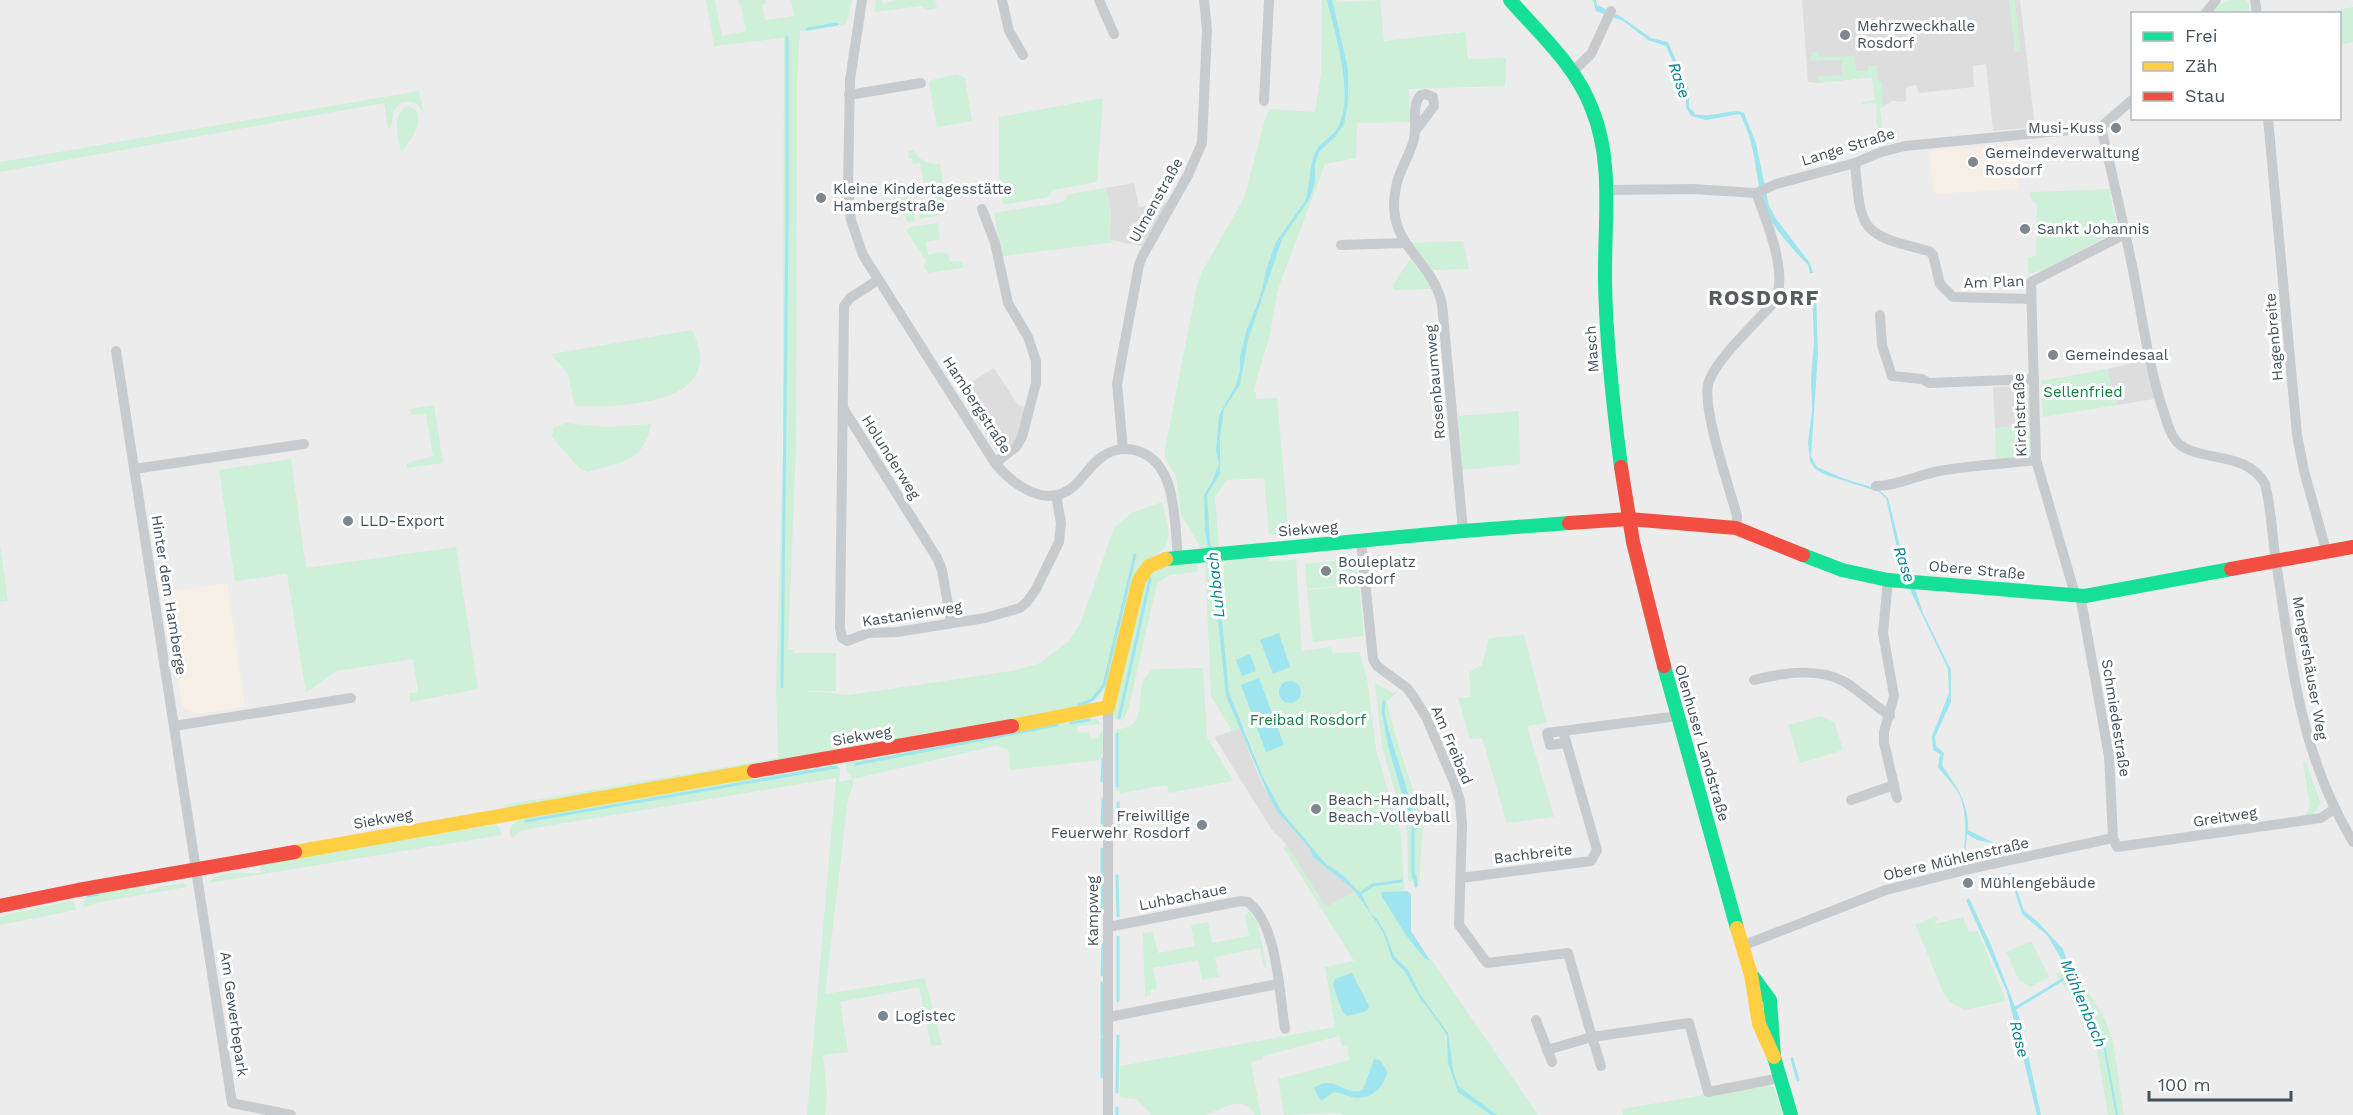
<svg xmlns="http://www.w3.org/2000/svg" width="2353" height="1115" viewBox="0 0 2353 1115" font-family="'Work Sans',sans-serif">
<rect width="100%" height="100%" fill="#edecec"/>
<g fill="#f6efe5">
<polygon points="2015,144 2018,189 1935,194 1928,151"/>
<polygon points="227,583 245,707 196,714 182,706 165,592"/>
</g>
<g fill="#deddde">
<polygon points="1802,0 2020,0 2035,127 1993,131 1986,64 1973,66 1974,87 1919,93 1916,85 1910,86 1906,88 1906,102 1892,101 1883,107 1875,102 1872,77 1820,83 1808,82"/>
<polygon points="1134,183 1139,207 1168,202 1142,246 1110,240 1111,212 1106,188"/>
<polygon points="2144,360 2154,399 2117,405 2107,369"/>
<polygon points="994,368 1018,405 1026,407 1022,427 1014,442 1001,452 996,450 958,390"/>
<polygon points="2028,386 2031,426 1995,428 1993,387"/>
<polygon points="1240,728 1259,777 1270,799 1286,823 1310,849 1313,857 1355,891 1326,908 1286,844 1272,830 1214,737"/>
</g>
<g fill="#ceefd8">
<path d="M706,0H715L722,36L746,31L741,5H739L738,0H765L766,4L762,5L765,20L794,16L791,0H852L846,24L800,32V34L797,78L796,446L788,649L794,650V653H836V691H805L849,695L1011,671L1038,664L1068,642L1081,622L1114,528L1131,513L1162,502C1165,514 1174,539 1163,549C1159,553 1152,557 1147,560L1106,687L1099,697L1083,707L509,811L503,805L778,758L776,689L783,447L784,38L714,46Z"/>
<polygon points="876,0 881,0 883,4 896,0 935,0 937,8 927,10 921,6 875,12"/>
<polygon points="1322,0 1336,0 1337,2 1380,0 1384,41 1465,32 1468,59 1506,58 1505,86 1409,89 1410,122 1357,123 1356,158 1325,164 1278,289 1270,334 1253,392 1256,392 1256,399 1277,398 1289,536 1278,536 1269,534 1264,478 1227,480 1215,497 1219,547 1201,549 1181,514 1176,476 1165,458 1165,449 1197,285 1202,272 1244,198 1266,116 1270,109 1315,112 1321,74"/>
<polygon points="2009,0 2015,0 2021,52 2015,53"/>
<polygon points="2229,0 2246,0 2249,4 2250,13 2212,13 2221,4"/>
<polygon points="2353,7 2353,42 2340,45 2340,14 2323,13"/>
<polygon points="1812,52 1819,52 1819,57 1855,56 1856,71 1868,71 1868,66 1877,66 1878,80 1882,82 1883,107 1880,108 1883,131 1888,134 1884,134 1884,141 1869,146 1867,135 1877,134 1879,132 1876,121 1877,106 1874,103 1861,104 1861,102 1875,100 1872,77 1818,83 1817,76 1842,75 1842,60 1810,61"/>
<polygon points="957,74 965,78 972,121 937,127 929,83 932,80"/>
<path d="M419,91L424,113C417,102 413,100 400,103L394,111L391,127L388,128L384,103L0,172V162Z"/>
<polygon points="1103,98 1097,182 1053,190 1048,197 1003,205 999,175 999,117"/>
<path d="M409,106L416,110C423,127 410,140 401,153C399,138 391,119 404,108Z"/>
<path d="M914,150C919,161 929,165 940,164L948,214L920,219L919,210H920L922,214L933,212V208L938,207L937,202H934L932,189H929L928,184L924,185L920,163L913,164L912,159H909L908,151Z"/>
<polygon points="1106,188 1111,212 1110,240 1116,242 1002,256 994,213 1063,202 1069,194"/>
<polygon points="2109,189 2117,227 2115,232 2044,270 2028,274 2028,257 2036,256 2037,204 2030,198 2030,192"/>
<polygon points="902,191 911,198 915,221 908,222 895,201"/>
<polygon points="938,223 940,239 926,242 928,255 940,252 948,253 950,262 962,261 963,268 928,273 924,267 926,260 906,230 911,227"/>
<polygon points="1463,241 1469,269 1433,270 1410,243"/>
<polygon points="1410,259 1427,280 1431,289 1394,290 1393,285"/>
<path d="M692,330C730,405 623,407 578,406L574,403L568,374L551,354Z"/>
<polygon points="2107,369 2117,405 2043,417 2041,381"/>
<polygon points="434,405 443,463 407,468 407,463 433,456 426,414 411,415 410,409"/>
<polygon points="1519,411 1520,464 1462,470 1458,416"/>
<path d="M566,423L607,427L651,424C644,463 620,462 587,472L579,468L552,437L553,428Z"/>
<polygon points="2031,426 2031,454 2029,457 1996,460 1995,428"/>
<polygon points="291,459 306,568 456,547 478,689 410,702 409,693 418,692 413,659 336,671 306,693 287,574 235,581 219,470"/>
<polygon points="0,545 8,601 0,602"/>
<path d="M1269,557V561L1296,560L1302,651L1331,647L1333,653L1359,652L1367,679L1376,749L1401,835L1404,891L1383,892L1382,895L1405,934L1425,959H1431L1538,1115H1342L1341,1113L1284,1115L1278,1079L1349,1060L1347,1045L1342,1047L1339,1036L1263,1056V1059L1251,1062L1261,1115H1255C1242,1091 1221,1111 1204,1115C1191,1115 1167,1115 1152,1115L1136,1099L1120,1097V1066L1335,1027L1325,967L1354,961L1283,847L1286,844L1326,907L1357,890L1326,864L1282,812L1263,777L1244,727L1232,731L1211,696L1205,560L1220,559L1224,605V565L1228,561Z"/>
<polygon points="1356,559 1359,584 1307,589 1305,564"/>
<polygon points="1194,561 1197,564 1197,572 1170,575 1157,584 1128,711 1122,720 1113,719 1113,701 1143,582 1156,568"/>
<polygon points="1359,585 1364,636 1313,642 1307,590"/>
<polygon points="1524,635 1547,723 1527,726 1554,817 1507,823 1482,738 1470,739 1458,698 1471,697 1469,672 1482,665 1489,638"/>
<path d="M1203,668L1207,737L1233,781L1169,793L1167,785L1121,793L1116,790V729C1156,729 1127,684 1154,669Z"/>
<polygon points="1375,683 1393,693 1400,689 1387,702 1396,738 1423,820 1419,887 1408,880 1407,832 1382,747"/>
<polygon points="1821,716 1835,723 1843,750 1800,763 1788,725"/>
<polygon points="1090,717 1098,720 1101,724 1077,726 1078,733 1089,732 1090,739 1097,738 1101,732 1104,732 1104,754 1101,755 1100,760 1010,770 1008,749 995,746 853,779 853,785 848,799 825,994 925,978 942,1045 931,1046 919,987 840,1002 848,1052 823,1055 827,1093 825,1115 807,1115 836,778 522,830 512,839 509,832 513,824 521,818 835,762 840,768 839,782 853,779 847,771 845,763"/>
<polygon points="2303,763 2306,763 2321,804 2313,814 2305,816 2310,807"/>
<path d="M496,824L500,828L501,835L208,883C217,870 246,873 260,873L262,863Z"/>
<polygon points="184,883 187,887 100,902 83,908 86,895 145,884 145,892 158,887"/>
<polygon points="69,901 74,902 76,910 0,925 0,918 6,915"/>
<polygon points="1250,911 1257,922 1267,968 1264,968 1260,948 1215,957 1219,977 1202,980 1198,960 1153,968 1157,989 1150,990 1151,995 1145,997 1143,933 1153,932 1158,953 1195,946 1191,925 1208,922 1212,943 1249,936 1245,915"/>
<polygon points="1935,915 1938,919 1934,924 1963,917 1969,932 1978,931 2006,1001 1965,1010 1950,1002 1944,994 1915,924 1922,923"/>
<polygon points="2031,941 2049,977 2030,987 2019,980 2006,952"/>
<polygon points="2074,968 2105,1019 2113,1042 2124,1115 2108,1115 2096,1045 2087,1018 2055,973"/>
<polygon points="1768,1084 1774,1088 1783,1115 1623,1115 1622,1109"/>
</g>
<g fill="#9fe5f0">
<path d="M1327,0H1332L1348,69V102L1344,124L1335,137L1319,152L1315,164V182L1310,198L1282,239L1248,340L1240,385L1224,409L1220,438V474L1207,495L1210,542L1217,569L1229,693L1263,777L1282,812L1326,864L1344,876L1362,895L1371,914L1377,919L1385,932L1394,956L1408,970L1420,994L1448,1033L1453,1069L1458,1086L1497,1115H1491L1458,1092L1448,1063L1447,1035L1425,1004L1422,1002L1405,972L1392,959L1383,932L1355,891L1313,857L1310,849L1279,814L1270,799L1226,696L1214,580L1205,531L1204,495L1213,480L1219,463L1216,451L1219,415L1236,385L1240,371V356L1247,329L1260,297L1267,267L1276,242L1305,201C1311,185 1308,166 1316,151C1321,141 1333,137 1338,127C1355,94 1335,35 1327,0Z"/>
<path d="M1593,0H1596L1597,5L1620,16L1651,38L1668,42L1689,90V107L1695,114C1713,119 1733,107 1744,113L1756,143L1769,206L1777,220L1810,263L1813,273H1810L1808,265C1793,250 1767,222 1762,200C1754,168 1756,145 1740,114L1706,120L1691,116L1686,107L1685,90L1666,46L1648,40L1623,21L1596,11Z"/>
<path d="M1816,291L1818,354L1811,456L1817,467L1845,479L1878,489L1888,498L1905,566L1911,576L1923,613L1951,670V702L1935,737L1936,746L1944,753L1942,765C1957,787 1969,803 1968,830L1994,843L2006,859L2002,860L1992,843L1977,840L1967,834L1964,865H1961C1966,845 1968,814 1959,794C1954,785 1945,776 1938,767L1940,754L1933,750L1932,736L1949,693L1948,669L1903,575L1886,498L1879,492L1826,475L1815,469L1810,461L1808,443L1812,411L1811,378L1814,342L1812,292Z"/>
<polygon points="1279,633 1290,667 1273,674 1260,640"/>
<polygon points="1250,654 1256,671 1242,676 1236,660"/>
<polygon points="1259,678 1284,745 1266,752 1241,685"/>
<circle cx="1290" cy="692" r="11"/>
<path d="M1384,711C1393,751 1409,789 1417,829L1413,831L1388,746L1382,712Z"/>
<polygon points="2009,873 2011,873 2024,911 2037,921 2063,949 2073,980 2103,1035 2118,1115 2116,1115 2102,1039 2064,975 2063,962 2047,935 2022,914"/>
<polygon points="1407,891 1411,894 1411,931 1430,960 1425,959 1405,934 1381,895 1382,892"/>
<polygon points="1969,898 1991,945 2021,1022 2041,1115 2037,1115 2007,992 1966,900"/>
<polygon points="1352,973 1369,1006 1367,1011 1347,1016 1342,1011 1333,985 1335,979"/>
<path d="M1374,1059L1380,1060L1387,1071C1385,1086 1373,1098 1357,1098C1349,1097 1342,1093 1334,1092L1321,1101L1314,1088C1334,1073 1344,1097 1363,1090Z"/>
</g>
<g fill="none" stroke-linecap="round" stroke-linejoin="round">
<g stroke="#9fe5f0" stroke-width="3">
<polyline points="807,29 837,24"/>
<polyline points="782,687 787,227 787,37"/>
<polyline points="1079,705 1092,700 1104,685 1135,555"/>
<polyline points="1383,713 1384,702"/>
<polyline points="1119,718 1150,579"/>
<polyline points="1071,723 1089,720"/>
<polyline points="856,764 1057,725"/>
<polyline points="1102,781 1103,759"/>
<polyline points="1117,786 1117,734"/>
<polyline points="1118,803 1118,836"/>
<polyline points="526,821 836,767"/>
<polyline points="1102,823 1103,799"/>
<polyline points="1117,876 1118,916"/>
<polyline points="1415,876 1416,886"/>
<polyline points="1413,877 1413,826"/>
<polyline points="1358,893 1361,893 1373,885 1401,881"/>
<polyline points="88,896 98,894"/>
<polyline points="1102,912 1102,849"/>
<polyline points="1102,975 1103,945"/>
<polyline points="1102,983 1102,1035"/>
<polyline points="1118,1001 1118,937"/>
<polyline points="2014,1009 2067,977"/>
<polyline points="1792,1059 1798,1080"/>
<polyline points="1102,1077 1102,1038"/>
<polyline points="1117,1092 1118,1036"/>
<polyline points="1117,1108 1117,1115"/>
</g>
<g stroke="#c8cbcd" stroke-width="10">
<path d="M862,0L850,80L848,187L851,220L863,255L995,463C1013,485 1047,510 1074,486C1084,477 1091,464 1103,456C1113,449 1127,447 1138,451C1178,464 1174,523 1178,557"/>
<polyline points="1002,0 1009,31 1023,55"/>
<polyline points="1099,0 1114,34"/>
<polyline points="2255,0 2257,14"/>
<polyline points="2205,14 2216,0"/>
<polyline points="1572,72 1591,54 1611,11"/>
<polyline points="849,95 921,83"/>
<polyline points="1264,101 1269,0"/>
<polyline points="2268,118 2297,435 2304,471 2326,550"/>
<path d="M2101,127C2114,183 2128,240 2138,297C2145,336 2151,375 2164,413C2167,421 2169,431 2174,438C2189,464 2247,448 2265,484C2271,507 2272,532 2275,556C2292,660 2298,750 2353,842"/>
<polyline points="2101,127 2132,100"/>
<path d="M1416,130L1434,106L1433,97L1425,94L1421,95C1411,104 1417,126 1414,139C1410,156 1399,170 1396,187C1384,246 1431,256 1442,304L1463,531"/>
<path d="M1855,163C1861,232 1860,234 1929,251L1933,255L1940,284L1953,297L2031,299"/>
<polyline points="1606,190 1692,189 1756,193 1776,184 1855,163 1881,152 1905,146 2101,127"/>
<polyline points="982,209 995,243 1008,303 1028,337 1036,361 1036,383 1022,437 1016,447 995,463"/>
<polyline points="2125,234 2031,282 2036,460 2074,591 2081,600 2109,756 2113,838 2117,847 2321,818 2334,809"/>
<polyline points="1341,245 1404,243"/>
<polyline points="878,280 850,298 844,306 840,628 842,638 847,641 868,633 897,632 985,618 1020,608 1027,602 1036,589 1059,542 1061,523 1056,495"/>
<polyline points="1880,315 1882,345 1892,376 1922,379 1929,383 2034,379"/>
<polyline points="116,351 232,1103 291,1115"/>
<polyline points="843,408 937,558 942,570 951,622"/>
<polyline points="1123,449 1117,384 1139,265 1142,257 1188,175 1202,143 1207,30 1204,0"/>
<polyline points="134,469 304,444"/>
<path d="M1876,486C1897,486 1918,475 1939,471C1971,465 2004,464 2036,460"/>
<path d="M1736,528L1737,516C1730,489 1700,404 1709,381C1719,356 1756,323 1774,302C1790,277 1766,219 1756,193"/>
<polyline points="1361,541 1373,659 1377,666 1407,688 1413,696 1426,717 1454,782 1460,801 1462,825 1459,925 1487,963 1568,953 1592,1037 1689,1023 1708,1092 1780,1078"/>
<path d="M1754,680C1781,673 1819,667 1845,682C1861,692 1875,706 1890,716"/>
<polyline points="174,726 351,698"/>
<polyline points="1563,731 1547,733 1550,745 1566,743"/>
<polyline points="1894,785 1897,798"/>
<polyline points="1851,800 1894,785 1884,743 1884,732 1894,696 1883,633 1888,580"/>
<polyline points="1461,878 1591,861 1597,850 1563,731 1678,716"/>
<path d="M1108,927L1241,901L1248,902C1278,925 1279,993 1285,1029"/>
<polyline points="1742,946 1886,890 1969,869 2113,838"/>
<polyline points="1109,1017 1278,984"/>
<polyline points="1536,1020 1552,1062"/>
<polyline points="1547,1050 1592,1037 1601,1066"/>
<polyline points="1108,1115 1108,707"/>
</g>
<g stroke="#16e098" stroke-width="14">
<path d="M1510,0C1540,34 1576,66 1592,109C1614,162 1604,224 1605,281C1606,343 1613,405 1621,467"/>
<polyline points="1803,555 1842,570 1888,580 2085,596 2231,569"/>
<polyline points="1166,559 1463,531 1569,523"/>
<polyline points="1664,666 1737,928"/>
<polyline points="1753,977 1770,1000 1774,1057 1791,1115"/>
</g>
<g stroke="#ffcf43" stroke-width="14">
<polyline points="1012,726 1108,707 1139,580 1149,566 1166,559"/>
<polyline points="295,852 754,771"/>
<polyline points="1737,928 1751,975 1759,1024 1774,1057"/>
</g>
<g stroke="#f24e42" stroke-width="14">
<polyline points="1621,467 1633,542 1664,666"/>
<polyline points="1569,523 1629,519 1736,528 1803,555"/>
<polyline points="2231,569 2353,547"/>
<polyline points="754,771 1012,726"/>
<polyline points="0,906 78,890 295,852"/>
</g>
</g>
<g fill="#7e878d" stroke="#fff" stroke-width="2">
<circle cx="1845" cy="35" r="6"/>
<circle cx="2116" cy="128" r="6"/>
<circle cx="1973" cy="162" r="6"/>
<circle cx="821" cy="198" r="6"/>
<circle cx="2025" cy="229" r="6"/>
<circle cx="2053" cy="355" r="6"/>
<circle cx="348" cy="521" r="6"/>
<circle cx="1326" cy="571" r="6"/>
<circle cx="1316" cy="809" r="6"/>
<circle cx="1202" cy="825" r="6"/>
<circle cx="1968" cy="883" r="6"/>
<circle cx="883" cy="1016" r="6"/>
</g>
<g text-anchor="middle" stroke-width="6" stroke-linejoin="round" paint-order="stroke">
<g font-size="15" fill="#42505a" stroke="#fff" text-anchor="start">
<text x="1857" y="31">Mehrzweckhalle<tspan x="1857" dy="17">Rosdorf</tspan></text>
<text x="2104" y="133" text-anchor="end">Musi-Kuss</text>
<text x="1985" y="158">Gemeindeverwaltung<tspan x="1985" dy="17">Rosdorf</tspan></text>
<text x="833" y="194">Kleine Kindertagesstätte<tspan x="833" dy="17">Hambergstraße</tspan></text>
<text x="2037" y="234">Sankt Johannis</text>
<text x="2065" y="360">Gemeindesaal</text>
<text x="360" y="526">LLD-Export</text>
<text x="1338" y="567">Bouleplatz<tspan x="1338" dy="17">Rosdorf</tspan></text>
<text x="1328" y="805">Beach-Handball,<tspan x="1328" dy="17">Beach-Volleyball</tspan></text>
<text x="1190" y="821" text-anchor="end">Freiwillige<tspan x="1190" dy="17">Feuerwehr Rosdorf</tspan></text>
<text x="1980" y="888">Mühlengebäude</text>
<text x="895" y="1021">Logistec</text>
</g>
<g font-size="15" fill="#42505a" stroke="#fff">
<text transform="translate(1848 147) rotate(-17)" y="5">Lange Straße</text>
<text transform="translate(1156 200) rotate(-61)" y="5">Ulmenstraße</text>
<text transform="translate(1994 282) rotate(-2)" y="5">Am Plan</text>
<text transform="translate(2274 337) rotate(-95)" y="5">Hagenbreite</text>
<text transform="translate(1592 349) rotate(-94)" y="5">Masch</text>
<text transform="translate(1435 382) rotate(-95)" y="5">Rosenbaumweg</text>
<text transform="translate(977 405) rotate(57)" y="5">Hambergstraße</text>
<text transform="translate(2020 415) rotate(-92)" y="5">Kirchstraße</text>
<text transform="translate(891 457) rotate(58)" y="5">Holunderweg</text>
<text transform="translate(1308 529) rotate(-5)" y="5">Siekweg</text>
<text transform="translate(1977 570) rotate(5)" y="5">Obere Straße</text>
<text transform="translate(169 595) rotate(81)" y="5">Hinter dem Hamberge</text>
<text transform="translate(912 614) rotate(-9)" y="5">Kastanienweg</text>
<text transform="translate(2310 668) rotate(80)" y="5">Mengershäuser Weg</text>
<text transform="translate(2116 718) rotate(81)" y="5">Schmiedestraße</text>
<text transform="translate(862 736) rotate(-10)" y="5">Siekweg</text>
<text transform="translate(1702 743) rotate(74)" y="5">Olenhuser Landstraße</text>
<text transform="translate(1452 745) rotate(67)" y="5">Am Freibad</text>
<text transform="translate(2225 817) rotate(-9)" y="5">Greitweg</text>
<text transform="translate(383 819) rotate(-10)" y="5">Siekweg</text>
<text transform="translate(1533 854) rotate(-7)" y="5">Bachbreite</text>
<text transform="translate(1956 859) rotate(-13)" y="5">Obere Mühlenstraße</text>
<text transform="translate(1183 897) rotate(-11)" y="5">Luhbachaue</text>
<text transform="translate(1093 911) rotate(-90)" y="5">Kampweg</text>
<text transform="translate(234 1014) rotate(82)" y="5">Am Gewerbepark</text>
</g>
<g font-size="15" fill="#107e3f" stroke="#fff">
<text x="2083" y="397">Sellenfried</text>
<text x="1308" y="725">Freibad Rosdorf</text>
</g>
<g font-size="16" font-style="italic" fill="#048296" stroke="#fff">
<text transform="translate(1680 80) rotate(71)" y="6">Rase</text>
<text transform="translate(1905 564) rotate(71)" y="6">Rase</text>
<text transform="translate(1215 585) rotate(-96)" y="6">Luhbach</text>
<text transform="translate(2084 1003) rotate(67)" y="6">Mühlenbach</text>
<text transform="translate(2020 1039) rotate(76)" y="6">Rase</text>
</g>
<g font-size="21" font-weight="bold" letter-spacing="1.5" fill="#575c61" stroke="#fff">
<text x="1764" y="305">ROSDORF</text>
</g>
</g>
<rect x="2131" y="12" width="210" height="108" fill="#ffffff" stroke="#b3b9bd" stroke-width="1.5"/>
<rect x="2143" y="32" width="30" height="9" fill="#16e098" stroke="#b3b9bd" stroke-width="1.5"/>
<text x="2185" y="42" font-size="18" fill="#42505a">Frei</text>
<rect x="2143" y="62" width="30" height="9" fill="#ffcf43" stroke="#b3b9bd" stroke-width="1.5"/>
<text x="2185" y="72" font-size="18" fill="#42505a">Zäh</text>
<rect x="2143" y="92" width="30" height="9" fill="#f24e42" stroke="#b3b9bd" stroke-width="1.5"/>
<text x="2185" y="102" font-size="18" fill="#42505a">Stau</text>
<path d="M2149 1091v9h142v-9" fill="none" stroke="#42505a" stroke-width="3"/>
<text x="2158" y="1091" font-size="18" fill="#42505a" stroke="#ffffff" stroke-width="4.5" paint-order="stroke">100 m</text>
</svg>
